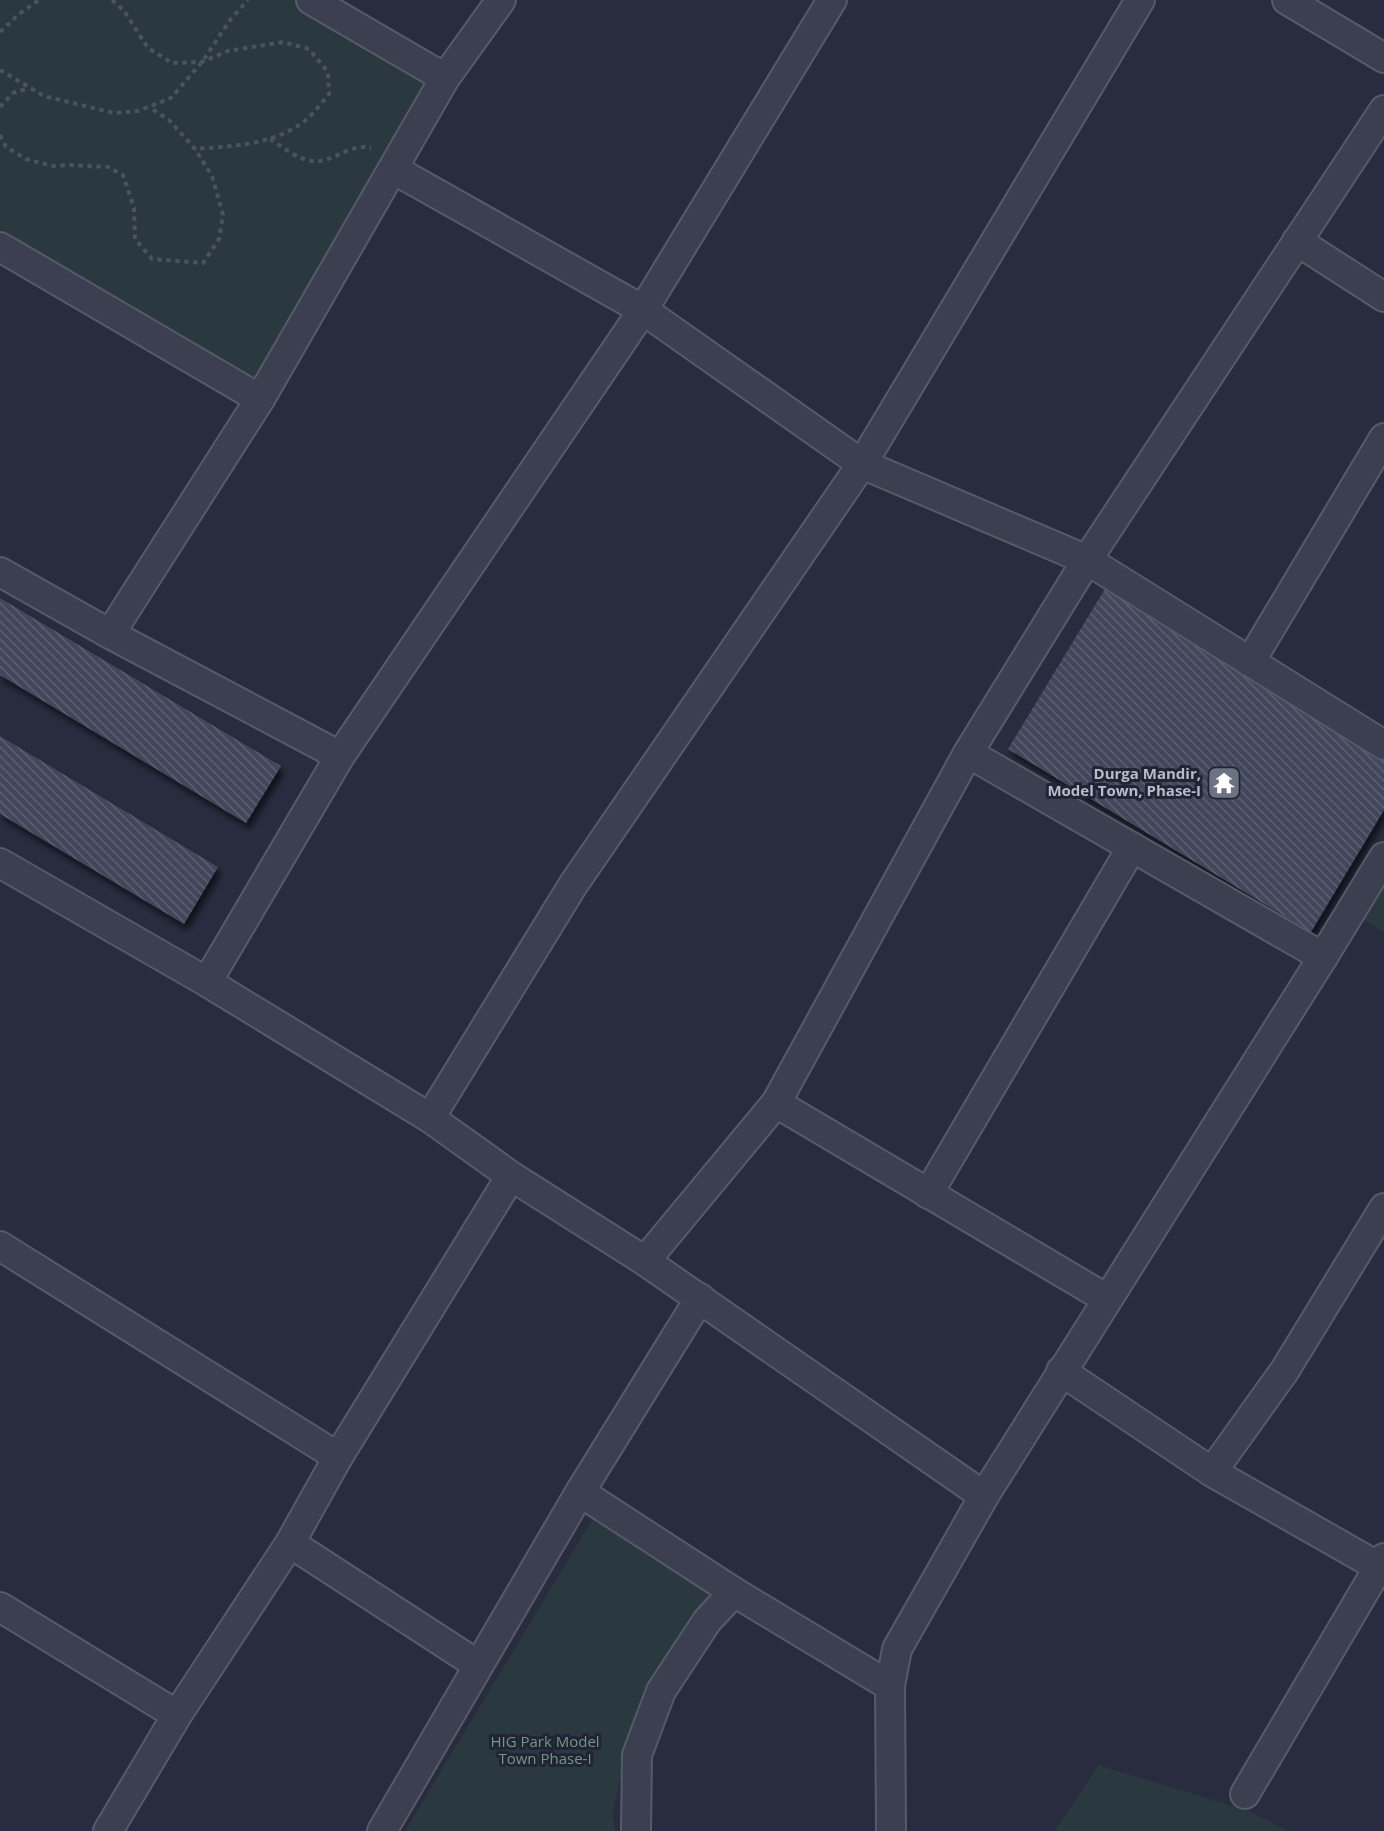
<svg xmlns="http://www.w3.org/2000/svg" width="1384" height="1831" viewBox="0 0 1384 1831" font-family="'Open Sans',sans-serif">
<defs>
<pattern id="building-back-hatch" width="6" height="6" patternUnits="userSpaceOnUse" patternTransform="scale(1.5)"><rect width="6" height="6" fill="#42475b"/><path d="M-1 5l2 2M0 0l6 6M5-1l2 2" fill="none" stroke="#5b6071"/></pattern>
<filter id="shadow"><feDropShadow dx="3.5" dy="6" stdDeviation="3" flood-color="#0009"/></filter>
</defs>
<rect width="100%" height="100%" fill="#282c3e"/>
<g fill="#2a383f">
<polygon points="0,0 311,0 445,78 260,399 0,247"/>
<polygon points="1384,852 1384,932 1350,913"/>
<polygon points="596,1513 717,1593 631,1731 613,1811 615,1831 405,1831"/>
<polygon points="1099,1765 1246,1810 1289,1831 1054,1831"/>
</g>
<g fill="url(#building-back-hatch)" filter="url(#shadow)">
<polygon points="1106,587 1384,756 1384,810 1311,932 1008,749"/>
<polygon points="0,598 281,766 246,823 0,675"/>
<polygon points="0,736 218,867 184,924 0,814"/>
</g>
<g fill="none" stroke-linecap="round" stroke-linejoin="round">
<defs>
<g id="street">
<polyline points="311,0 445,78"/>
<polyline points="1287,0 1384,58"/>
<polyline points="393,169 643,310 862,464 1087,560 1384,745"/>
<polyline points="1297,241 1384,297"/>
<polyline points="0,247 260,399"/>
<polyline points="0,572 110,634 340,756"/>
<polyline points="110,634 260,399 445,78 501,0"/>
<polyline points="1250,662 1384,438"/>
<polyline points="968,753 1323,957"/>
<polyline points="0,863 207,982 430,1118 511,1176 645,1261 984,1496"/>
<polyline points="207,982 340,756 643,310 832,0"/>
<polyline points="776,1103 1107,1299"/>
<polyline points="430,1118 573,885 862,464 1140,0"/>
<polyline points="928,1194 1132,847"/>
<polyline points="0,1246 338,1457"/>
<polyline points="645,1261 776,1103 968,753 1087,560 1384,110"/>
<polyline points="1061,1371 1212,1472 1285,1370 1384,1208"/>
<polyline points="1212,1472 1379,1567"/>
<polyline points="580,1492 734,1592 890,1686"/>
<polyline points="290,1543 478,1665"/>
<polyline points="0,1607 177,1715"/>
<polyline points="1245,1794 1384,1558"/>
<polyline points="108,1831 177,1715 290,1543 338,1457 511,1176"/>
<polyline points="382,1831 580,1492 700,1298"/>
<polyline points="636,1831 637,1755 661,1691 707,1621 734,1592"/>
<polyline points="891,1831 890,1686 897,1649 984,1496 1323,957 1384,857"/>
</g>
</defs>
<use href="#street" stroke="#565a69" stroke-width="32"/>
<g stroke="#48555c" stroke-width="4" stroke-dasharray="4.5 4.5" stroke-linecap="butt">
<path d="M112,0L124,11L148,48L172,63L202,62L228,51L283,42L309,49L328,72L329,94C322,102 315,112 307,119C276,145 233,146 195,149"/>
<polyline points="0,32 19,14 39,0"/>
<polyline points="0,70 44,96 114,113 138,111 171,98 202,62 230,20 248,0"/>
<polyline points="0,107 13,93 29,88"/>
<polyline points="0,135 6,147 26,159 53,166 70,165 108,167 123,175 134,208 135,239 152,259 203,263 219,239 223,215 212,176 195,149 169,120 149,107"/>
<path d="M270,139C281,146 295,157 307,160C330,167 349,142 371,148"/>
</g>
<use href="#street" stroke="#3c3f4f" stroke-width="28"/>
</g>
<defs>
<symbol id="temple-square" viewBox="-11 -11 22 22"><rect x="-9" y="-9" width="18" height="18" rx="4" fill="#6b7280" stroke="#202434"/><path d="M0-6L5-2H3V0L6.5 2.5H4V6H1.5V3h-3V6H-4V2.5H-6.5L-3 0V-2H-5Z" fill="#fff"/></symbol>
</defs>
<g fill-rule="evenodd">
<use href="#temple-square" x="1205" y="764" width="38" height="38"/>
</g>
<g text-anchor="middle" stroke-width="6" stroke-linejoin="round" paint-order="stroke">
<g font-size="15" font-weight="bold" fill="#b8bbc9" stroke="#202434" text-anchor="end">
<text x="1201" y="779">Durga Mandir,<tspan x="1201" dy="17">Model Town, Phase-I</tspan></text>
</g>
<g font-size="15" fill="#719883" stroke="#202434">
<text x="545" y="1747">HIG Park Model<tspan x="545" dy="17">Town Phase-I</tspan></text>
</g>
</g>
</svg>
